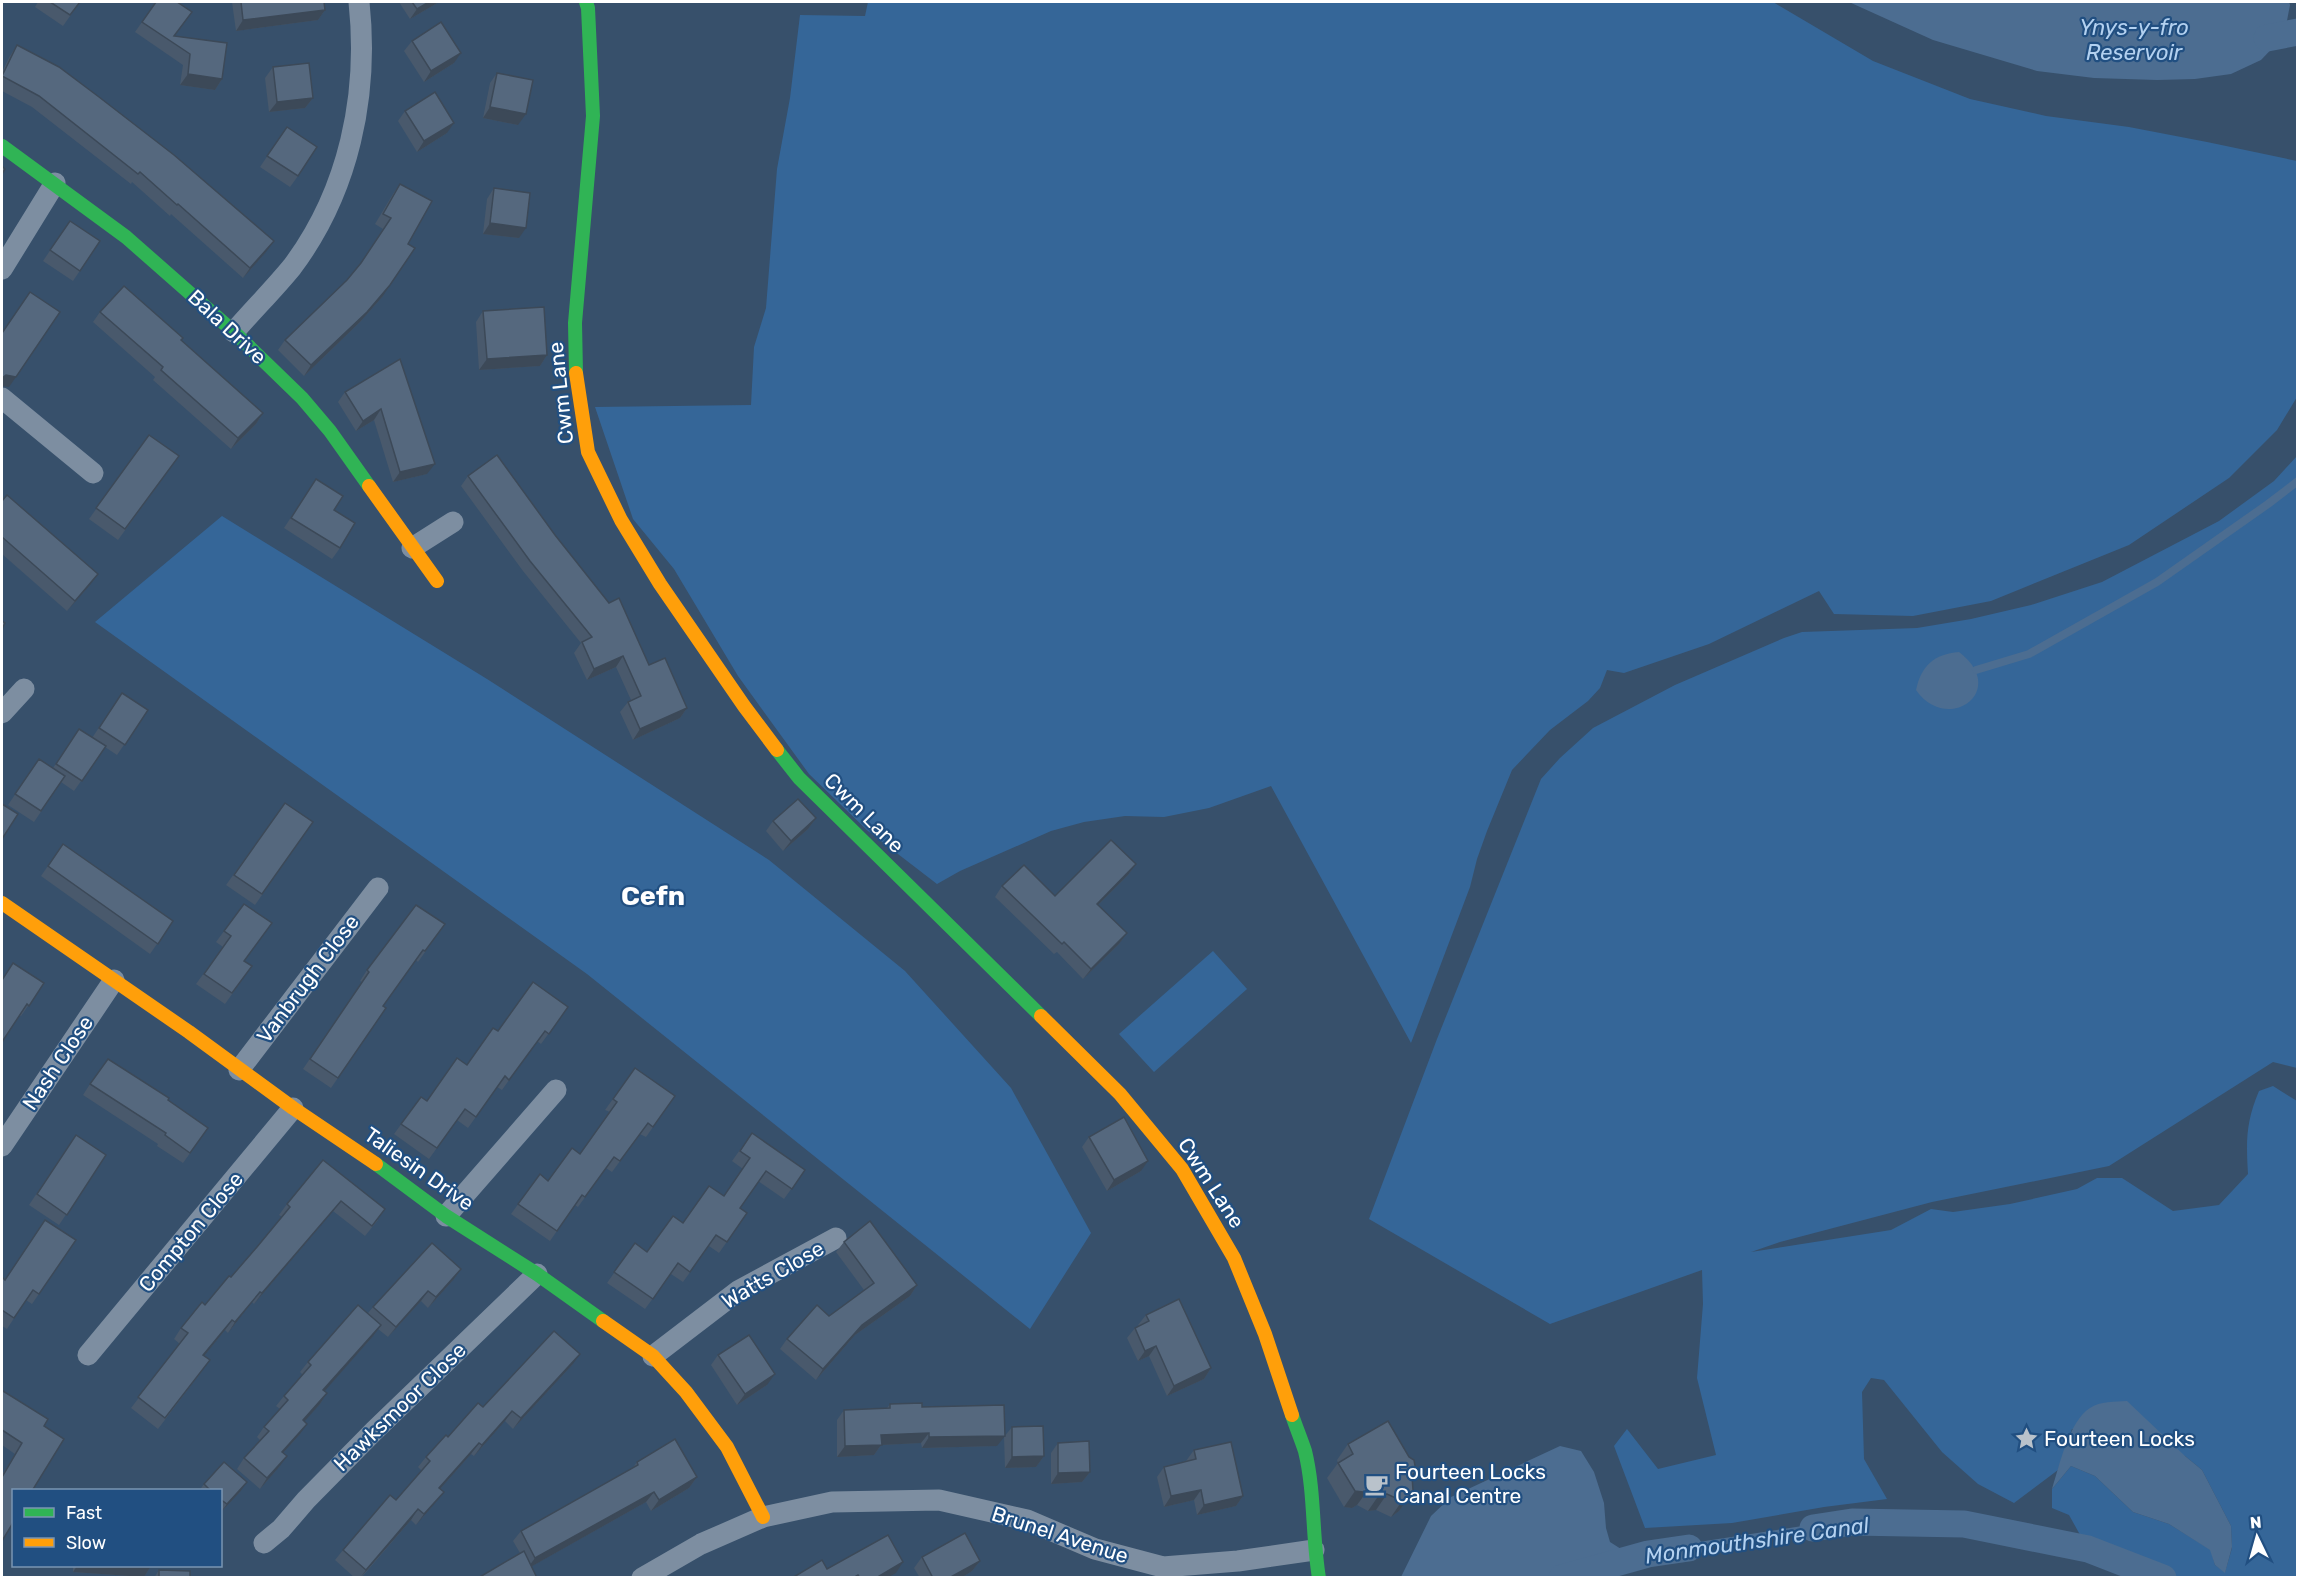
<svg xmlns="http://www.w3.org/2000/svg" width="2299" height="1579" viewBox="0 0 2299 1579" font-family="Rubik,sans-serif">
<rect width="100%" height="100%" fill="#37506b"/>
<g fill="#356698">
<polygon points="868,2 1773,2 1873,61 1970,99 2046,116 2129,127 2207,142 2297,161 2297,397 2277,430 2229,478 2129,545 1991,601 1913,616 1834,614 1819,591 1709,644 1624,673 1607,670 1600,688 1588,701 1550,730 1512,770 1487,831 1477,859 1470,887 1411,1043 1271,786 1209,808 1164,817 1125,816 1084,822 1051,831 960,871 937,884 868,831 809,774 738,676 674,569 633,519 595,407 751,405 754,347 766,308 777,169 790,98 800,15 865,16"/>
<path d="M2297,456V1068L2273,1062L2109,1166L1932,1202L1780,1242L1751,1252L1891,1230L1931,1209L1953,1212L2010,1204L2077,1189L2097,1178H2122L2173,1211L2219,1205L2248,1174C2246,1140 2246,1122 2259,1091L2273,1086L2297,1101V1577H2163L2088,1549L2069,1515L2052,1508V1489L2071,1466L2095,1476L2133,1512L2169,1524L2211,1550L2215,1565L2225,1572L2232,1548L2231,1526L2202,1470L2185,1456L2072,1429L2058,1470L2014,1503L1978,1484L1942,1452L1884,1380L1871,1378L1862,1392L1864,1459L1887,1499L1824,1507L1732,1523L1645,1528L1614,1446L1627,1429L1658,1469L1716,1455L1697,1378L1703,1304L1702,1270L1550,1324L1369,1219L1437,1039L1541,779L1560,758L1593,728L1675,685L1784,638L1802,632L1917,628L1971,619L2031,605L2102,582L2219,521L2274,481Z"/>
<polygon points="222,516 487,679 769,860 905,971 1011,1088 1091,1233 1030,1329 587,974 95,622"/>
<polygon points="1213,951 1247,989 1154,1072 1119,1034"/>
</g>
<g fill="#4c6d91">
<polygon points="1849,2 2289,2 2290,5 2284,36 2261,60 2231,74 2195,79 2157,80 2094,78 2037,71 1933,40"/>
<path d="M1959,652C2010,691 1947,735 1916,690C1921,666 1934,654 1959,652Z"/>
<path d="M2127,1401L2185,1456L2202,1470L2231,1526L2232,1547L2225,1573L2215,1565L2210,1550L2169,1524L2133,1512L2095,1476L2071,1466L2052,1489C2059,1467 2069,1421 2090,1408C2100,1401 2115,1402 2127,1401Z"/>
<polygon points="1560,1446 1581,1451 1594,1472 1604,1503 1606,1528 1610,1542 1621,1549 1622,1563 1573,1577 1401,1577 1431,1516 1451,1497"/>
<polygon points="1848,1519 1849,1525 1655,1555 1653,1549"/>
<polygon points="2089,1547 2168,1577 2153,1577 2087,1552"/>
</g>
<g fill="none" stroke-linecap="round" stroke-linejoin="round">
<polyline stroke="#4c6d91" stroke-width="8" points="1976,670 2029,654 2157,582 2268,504 2298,481"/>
<g stroke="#4c6d91" stroke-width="27">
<polyline points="2267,38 2298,32"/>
<polyline points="1813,1528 1852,1522 1964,1524 2088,1549 2163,1578"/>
<polyline points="1562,1578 1648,1554 1689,1548"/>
</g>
<g stroke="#7d8ea1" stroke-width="21">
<polyline points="2,269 55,183"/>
<path d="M234,332C253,310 274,289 292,267C349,191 369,95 359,2"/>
<polyline points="2,398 93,473"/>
<polyline points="412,548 453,522"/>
<polyline points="2,713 24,689"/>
<polyline points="239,1070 378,888"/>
<polyline points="2,1146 114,980"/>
<polyline points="446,1216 556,1090"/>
<polyline points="88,1355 293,1108"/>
<polyline points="653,1356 738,1291 836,1238"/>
<polyline points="264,1543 281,1529 306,1500 374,1431 537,1274"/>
<polyline points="642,1578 701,1544 763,1517 832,1502 939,1500 1027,1520 1095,1549 1163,1567 1238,1561 1314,1550"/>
</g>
<g stroke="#30b455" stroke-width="14">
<polyline points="2,146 126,237 234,332 302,398 330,431 369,486"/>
<polyline points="576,373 575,323 593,116 588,8 586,2"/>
<polyline points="777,750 799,778 1041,1016"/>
<polyline points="376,1164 446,1216 537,1274 603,1321"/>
<path d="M1292,1415C1296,1427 1301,1439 1305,1451C1315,1492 1312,1536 1319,1578"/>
</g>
<g stroke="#ff9f0a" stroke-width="14">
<polyline points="576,373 588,452 621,520 660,584 744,706 777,750"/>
<polyline points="369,486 437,581"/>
<polyline points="2,903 189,1032 293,1108 376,1164"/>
<polyline points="1041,1016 1120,1094 1182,1169 1234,1258 1265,1334 1292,1415"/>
<polyline points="603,1321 653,1356 686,1392 727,1447 763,1517"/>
</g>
</g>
<g fill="#49596c">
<polygon points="38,2 80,2 63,26 35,7"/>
<polygon points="156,2 174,36 222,79 215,90 180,85 183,65 135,32"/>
<polygon points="232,2 324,2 325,10 318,20 236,31"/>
<polygon points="399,2 439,2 410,19"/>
<polygon points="412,41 454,63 424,82 404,51"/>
<polygon points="17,45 266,252 243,278 171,214 170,216 132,182 131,184 32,107 2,91 2,72 10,56"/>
<polygon points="273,67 313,98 305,108 269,112 265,78"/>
<polygon points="497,73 518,125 483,118 490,83"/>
<polygon points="405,111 447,133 417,152 398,121"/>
<polygon points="287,127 298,176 290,187 260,167"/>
<polygon points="400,184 408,244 383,296 360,322 304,376 278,350 285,340 347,280 359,266 383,229 375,224 393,194"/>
<polygon points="494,188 519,238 483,234 487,199"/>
<polygon points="70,221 100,241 73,281 43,261"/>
<polygon points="483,311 547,355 540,366 479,370 476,322"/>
<polygon points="100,312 181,341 263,413 256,424 231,449 153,380 155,377 93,322"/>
<polygon points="400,359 427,474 393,482 374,420 356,431 338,402 345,392"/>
<polygon points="149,435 179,456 118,540 89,519"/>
<polygon points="468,476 649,665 687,708 680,718 633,740 620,712 628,702 631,700 616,667 587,680 574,653 581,643 523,571 461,486"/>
<polygon points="316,479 334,510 340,548 332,559 284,528"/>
<polygon points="2,501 90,585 67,611 2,554"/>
<polygon points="122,693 148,710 117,755 105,747 74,791 61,782 34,822 8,805 39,759 53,768 79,729 92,738"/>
<polygon points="285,803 313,822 255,905 226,885"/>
<polygon points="816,818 808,829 783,851 766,831 773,821"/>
<polygon points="63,844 173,921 150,954 41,876"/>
<polygon points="1136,864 1128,875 1098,905 1127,933 1119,944 1083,979 1057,952 1054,954 995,897 1002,886 1055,896"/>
<polygon points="244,904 244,961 252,966 225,1004 196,984 223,947 216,942"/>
<polygon points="445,924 418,962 416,960 383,1006 386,1008 331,1088 303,1069 362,982 360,981 367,970"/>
<polygon points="2,980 44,983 21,1016 19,1015"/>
<polygon points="568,1007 541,1044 537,1041 502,1090 497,1087 468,1128 457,1120 429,1159 394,1134 421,1097 427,1101 467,1065 498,1031"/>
<polygon points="635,1068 675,1096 646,1137 640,1134 612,1172 606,1168 578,1207 575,1205 550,1241 511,1214 540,1174 548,1181 580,1154 610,1112 605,1110"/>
<polygon points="90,1084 168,1100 208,1128 183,1163 157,1146 158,1144 83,1095"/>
<polygon points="752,1133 805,1170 784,1199 758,1181 740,1208 747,1213 719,1253 709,1246 683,1282 671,1274 645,1309 607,1283 635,1243 647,1252 683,1223 724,1196 743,1169 732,1161"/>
<polygon points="1089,1137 1141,1171 1107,1191 1082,1147"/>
<polygon points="69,1145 106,1155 59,1225 29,1205"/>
<polygon points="323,1160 378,1220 365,1236 333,1211 254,1304 252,1302 228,1333 225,1330 204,1356 202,1371 158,1429 131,1408 180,1344 174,1339 181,1328 205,1305 257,1247 282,1217 279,1215 287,1204"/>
<polygon points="76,1240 32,1304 26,1300 7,1329 2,1326 2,1277 5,1279"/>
<polygon points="844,1242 917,1285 910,1296 855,1335 816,1380 780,1349 787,1339 829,1316 864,1290 836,1252"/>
<polygon points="461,1269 454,1279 428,1308 421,1301 388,1337 378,1329 374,1335 324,1391 327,1393 320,1404 304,1421 300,1434 283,1453 280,1466 260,1489 237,1469 244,1458 260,1440 257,1437 264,1427 280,1409 276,1406 284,1396 303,1375 300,1372 308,1362 368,1313 373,1307"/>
<polygon points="1146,1315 1211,1368 1204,1379 1167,1396 1149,1356 1138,1361 1127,1338 1135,1328 1139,1326 1138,1325"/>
<polygon points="718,1355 767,1385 737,1405 711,1365"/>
<polygon points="573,1364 513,1429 505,1421 474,1456 471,1454 440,1489 444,1492 436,1502 416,1525 411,1520 361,1578 355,1578 335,1560 343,1550 396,1500 422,1471 418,1467 426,1457 483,1407"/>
<polygon points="2,1392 44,1426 2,1541 2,1475 15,1454 2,1445"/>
<polygon points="890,1404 922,1407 997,1446 922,1448 921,1443 881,1445 874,1455 837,1457 837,1420 844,1410 887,1408"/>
<polygon points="1012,1427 1044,1456 1036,1467 1005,1468 1004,1437"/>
<polygon points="1058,1443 1090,1472 1082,1482 1051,1484 1051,1453"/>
<polygon points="1348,1444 1412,1476 1410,1496 1399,1511 1391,1517 1376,1510 1368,1511 1357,1505 1352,1508 1344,1507 1327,1478 1338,1463 1337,1460"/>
<polygon points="1194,1450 1243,1496 1236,1506 1197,1515 1194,1500 1164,1507 1157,1477 1164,1467 1186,1461"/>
<polygon points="637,1462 697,1477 689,1488 651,1511 646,1502 532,1566 520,1553 513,1541 521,1531 632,1469"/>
<polygon points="204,1484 240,1492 220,1513 220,1491 199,1491"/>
<polygon points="922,1557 980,1561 972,1571 961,1578 920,1578 914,1568"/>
<polygon points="73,1566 151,1566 144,1577 73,1572"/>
<polygon points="159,1570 190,1578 154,1578"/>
</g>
<g fill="#3c4958">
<polygon points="429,2 439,2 410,19 417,9"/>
<polygon points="325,10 318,20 236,31 243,20"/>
<polygon points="461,53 454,63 424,82 431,71"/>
<polygon points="188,74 222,79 215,90 180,85"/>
<polygon points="313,98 305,108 269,112 277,102"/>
<polygon points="490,107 526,114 518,125 483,118"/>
<polygon points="454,123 447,133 417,152 424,141"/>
<polygon points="490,223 526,228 519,238 483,234"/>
<polygon points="274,241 266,252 243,278 250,268"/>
<polygon points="390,285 383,296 360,322 304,376 311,365"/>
<polygon points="547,355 540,366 479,370 487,359"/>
<polygon points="6,375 16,377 9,387 2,386 2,378"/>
<polygon points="381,409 374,420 356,431 363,421"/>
<polygon points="263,413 256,424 231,449 238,438"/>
<polygon points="435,464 427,474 393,482 400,472"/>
<polygon points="98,574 90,585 67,611 75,601"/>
<polygon points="623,656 616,667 587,680 594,669"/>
<polygon points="687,708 680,718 633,740 640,729"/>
<polygon points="816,818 808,829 783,851 791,841"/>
<polygon points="1136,864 1128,875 1089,914 1097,904"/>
<polygon points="1127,933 1119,944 1083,979 1091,969"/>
<polygon points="1148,1161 1141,1171 1107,1191 1114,1180"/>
<polygon points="341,1201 333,1211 254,1304 262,1293"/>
<polygon points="461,1269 454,1279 428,1308 436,1297"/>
<polygon points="917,1285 910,1296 855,1335 816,1380 823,1369 862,1325"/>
<polygon points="428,1291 421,1301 388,1337 396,1327"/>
<polygon points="260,1292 252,1302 228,1333 235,1322"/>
<polygon points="232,1320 225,1330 196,1366 203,1355"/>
<polygon points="381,1325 374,1335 316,1401 323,1390"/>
<polygon points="1156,1346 1149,1356 1138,1361 1145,1351"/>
<polygon points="580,1354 573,1364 513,1429 521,1418"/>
<polygon points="1211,1368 1204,1379 1167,1396 1174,1386"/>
<polygon points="775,1374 767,1385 737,1405 745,1394"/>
<polygon points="327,1393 320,1404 296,1431 303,1420"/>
<polygon points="512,1411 505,1421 474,1456 482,1445"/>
<polygon points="307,1424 300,1434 275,1462 282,1452"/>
<polygon points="929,1433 921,1443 881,1445 874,1455 837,1457 845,1446 881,1435"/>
<polygon points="1005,1436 997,1446 922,1448 929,1437"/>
<polygon points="479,1443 471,1454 432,1498 439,1488"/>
<polygon points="287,1456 280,1466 260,1489 267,1478"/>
<polygon points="1044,1456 1036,1467 1005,1468 1012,1457"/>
<polygon points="1090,1472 1082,1482 1051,1484 1058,1473"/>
<polygon points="697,1477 689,1488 651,1511 659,1500"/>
<polygon points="247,1482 240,1492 220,1513 227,1504"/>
<polygon points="1201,1490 1194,1500 1164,1507 1171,1496"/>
<polygon points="1368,1490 1357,1505 1352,1508 1344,1507 1355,1491"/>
<polygon points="444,1492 436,1502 416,1525 424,1514"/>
<polygon points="654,1492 646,1502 527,1569 535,1558"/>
<polygon points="1387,1494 1376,1510 1368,1511 1379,1495"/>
<polygon points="1243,1496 1236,1506 1197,1515 1204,1505"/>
<polygon points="1410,1496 1399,1511 1391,1517 1402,1501"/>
<polygon points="418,1509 411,1520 360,1578 366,1570"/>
<polygon points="980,1561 972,1571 961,1578 949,1578"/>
<polygon points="903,1562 896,1573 887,1578 876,1578"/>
<polygon points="77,1566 151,1566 144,1577 73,1572"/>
</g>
<g fill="#55687e" stroke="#3c4958" stroke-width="1.5">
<polygon points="50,2 80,2 70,15"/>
<polygon points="156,2 177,2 192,12 174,36 227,43 222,79 188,74 190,54 142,22"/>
<polygon points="241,2 324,2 325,10 243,20"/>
<polygon points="412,2 429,2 417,9"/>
<polygon points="441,22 461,53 431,71 412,41"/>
<polygon points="17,45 59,67 99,97 174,155 274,241 250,268 178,204 177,205 140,172 138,174 39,96 2,76"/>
<polygon points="309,63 313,98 277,102 273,67"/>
<polygon points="497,73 533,80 526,114 490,107"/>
<polygon points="435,92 454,123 424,141 405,111"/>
<polygon points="287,127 317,147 298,176 267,156"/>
<polygon points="2,166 5,169 2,174"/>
<polygon points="400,184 432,201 408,244 415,248 390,285 367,312 311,365 285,340 347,280 361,263 391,218 383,214"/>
<polygon points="494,188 530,193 526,228 490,223"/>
<polygon points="70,221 100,241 80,271 50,250"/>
<polygon points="124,286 183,338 181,340 263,413 238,438 161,370 163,367 100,312"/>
<polygon points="30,292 60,312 16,377 6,375 2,378 2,333"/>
<polygon points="544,307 547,355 487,359 483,311"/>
<polygon points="400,359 435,464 400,472 381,409 363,421 345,392"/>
<polygon points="149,435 179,456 125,529 96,508"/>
<polygon points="497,455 555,535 609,603 619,598 649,665 665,658 687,708 640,729 628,702 641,696 623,656 594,669 582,642 592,637 530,561 468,476"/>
<polygon points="316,479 343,496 334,510 355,523 340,548 291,518"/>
<polygon points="7,495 98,574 75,601 2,537 2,501"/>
<polygon points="2,621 5,623 2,629"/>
<polygon points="122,693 148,710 125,745 99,728"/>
<polygon points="79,729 106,746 82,781 56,764"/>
<polygon points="39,759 65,776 41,811 15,794"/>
<polygon points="798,799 816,818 791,841 773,821"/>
<polygon points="285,803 313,822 262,894 234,875"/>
<polygon points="2,804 18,814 2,839"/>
<polygon points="1111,840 1136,864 1097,904 1127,933 1091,969 1064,942 1062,944 1002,886 1024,865 1055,896"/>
<polygon points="63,844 173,921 158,944 48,866"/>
<polygon points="244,904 272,923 244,961 252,966 232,993 204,974 231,936 224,931"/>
<polygon points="416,905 445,924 425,951 423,950 383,1006 386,1008 338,1078 310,1059 369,972 367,970"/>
<polygon points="13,963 44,983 29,1006 27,1004 2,1042 2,980"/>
<polygon points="533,982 568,1007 549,1034 545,1031 509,1080 505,1076 476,1117 465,1109 437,1148 401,1124 421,1097 427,1101 457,1058 467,1065 493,1028 498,1031"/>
<polygon points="108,1059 169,1098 168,1100 208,1128 190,1153 165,1135 166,1133 90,1084"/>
<polygon points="635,1068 675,1096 653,1127 648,1123 620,1161 614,1157 585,1197 582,1195 557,1231 518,1204 540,1174 548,1181 572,1148 580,1154 617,1102 613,1099"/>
<polygon points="1124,1117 1148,1161 1114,1180 1089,1137"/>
<polygon points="752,1133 805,1170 792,1189 766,1171 740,1208 747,1213 727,1242 716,1235 690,1272 678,1263 653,1299 614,1272 635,1243 647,1252 673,1216 683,1223 709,1186 724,1196 750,1158 740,1151"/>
<polygon points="76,1135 106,1155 67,1215 37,1194"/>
<polygon points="323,1160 385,1209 372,1226 341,1201 262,1293 260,1292 235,1322 232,1320 203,1355 210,1360 165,1418 138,1397 188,1333 181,1328 202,1302 205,1305 229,1276 231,1277 257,1247 290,1207 287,1204"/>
<polygon points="45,1220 76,1240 39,1294 33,1290 14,1318 2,1310 2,1277 5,1280"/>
<polygon points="870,1221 917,1285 862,1325 823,1369 787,1339 817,1305 829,1316 874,1283 844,1242"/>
<polygon points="432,1243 461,1269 436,1297 428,1291 396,1327 373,1307"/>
<polygon points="1179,1299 1211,1368 1174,1386 1156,1346 1145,1351 1135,1328 1149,1321 1146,1315"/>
<polygon points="358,1305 381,1325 323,1390 327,1393 303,1420 307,1424 282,1452 287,1456 267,1478 244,1458 269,1431 264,1427 288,1400 284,1396 311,1365 308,1362"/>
<polygon points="554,1331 580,1354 521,1418 512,1411 482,1445 479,1443 439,1488 444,1492 424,1514 418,1509 366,1570 343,1550 390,1495 396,1500 430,1461 426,1457 446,1435 448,1437 478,1403 483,1407"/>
<polygon points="749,1335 775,1374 745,1394 718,1355"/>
<polygon points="3,1391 48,1419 44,1426 64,1439 32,1491 14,1491 14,1521 2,1541 2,1477 22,1443 2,1430 2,1392"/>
<polygon points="922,1403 922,1407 1004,1405 1005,1436 929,1437 929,1433 881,1435 882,1445 845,1446 844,1410 890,1408 890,1404"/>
<polygon points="1388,1421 1409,1457 1414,1460 1416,1471 1412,1476 1413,1490 1410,1496 1402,1501 1387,1494 1379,1495 1368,1490 1363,1492 1355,1491 1338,1463 1353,1454 1348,1444"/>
<polygon points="1043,1426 1044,1456 1012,1457 1012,1427"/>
<polygon points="675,1439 697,1477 659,1500 654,1492 535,1558 521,1531 638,1465 637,1462"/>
<polygon points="1089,1441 1090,1472 1058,1473 1058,1443"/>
<polygon points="1231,1442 1243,1496 1204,1505 1201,1490 1171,1496 1164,1467 1196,1459 1194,1450"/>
<polygon points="224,1462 247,1482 227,1504 220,1499 220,1491 211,1491 204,1484"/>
<polygon points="965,1533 980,1561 949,1578 933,1578 922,1557"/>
<polygon points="888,1535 903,1562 876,1578 860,1578 858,1575 853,1578 792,1578 822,1560 827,1569"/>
<polygon points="524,1551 537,1578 478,1578"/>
<polygon points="159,1570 190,1571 190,1578 159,1578"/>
</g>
<defs>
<symbol id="sight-bare" viewBox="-9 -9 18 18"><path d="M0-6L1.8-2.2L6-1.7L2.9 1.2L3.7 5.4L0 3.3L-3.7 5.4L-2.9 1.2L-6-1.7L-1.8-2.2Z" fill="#b9c2cb" stroke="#214f81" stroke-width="2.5" paint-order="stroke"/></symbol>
<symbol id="cafe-bare" viewBox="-9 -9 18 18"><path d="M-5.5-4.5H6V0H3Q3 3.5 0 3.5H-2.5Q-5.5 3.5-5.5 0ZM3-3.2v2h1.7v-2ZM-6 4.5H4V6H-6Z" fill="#b9c2cb" stroke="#214f81" stroke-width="2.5" paint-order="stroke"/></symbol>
</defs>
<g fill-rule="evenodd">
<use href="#sight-bare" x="2010" y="1422" width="33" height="33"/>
<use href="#cafe-bare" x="1360" y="1468" width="33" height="33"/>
</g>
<g text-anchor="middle" stroke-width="4.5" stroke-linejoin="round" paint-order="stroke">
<g font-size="21" fill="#fff" stroke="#214f81">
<text transform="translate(227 327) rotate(43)" y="7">Bala Drive</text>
<text transform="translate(561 393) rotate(-96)" y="7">Cwm Lane</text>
<text transform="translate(864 813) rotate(45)" y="7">Cwm Lane</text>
<text transform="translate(308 979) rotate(-53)" y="7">Vanbrugh Close</text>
<text transform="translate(58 1063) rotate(-56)" y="7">Nash Close</text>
<text transform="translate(419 1169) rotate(35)" y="7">Taliesin Drive</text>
<text transform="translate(1211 1183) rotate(57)" y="7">Cwm Lane</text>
<text transform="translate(191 1232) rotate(-50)" y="7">Compton Close</text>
<text transform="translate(773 1275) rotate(-30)" y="7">Watts Close</text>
<text transform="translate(400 1407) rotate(-44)" y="7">Hawksmoor Close</text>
<text transform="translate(1060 1535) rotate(18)" y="7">Brunel Avenue</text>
</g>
<g font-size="21" fill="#fff" stroke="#214f81" text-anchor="start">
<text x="2044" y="1446">Fourteen Locks</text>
<text x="1395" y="1479">Fourteen Locks<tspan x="1395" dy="24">Canal Centre</tspan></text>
</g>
<g font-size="22" font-style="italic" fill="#b3d1f0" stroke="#214f81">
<text x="2134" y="35">Ynys-y-fro<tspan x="2134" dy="25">Reservoir</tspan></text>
<text transform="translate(1757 1540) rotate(-8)" y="8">Monmouthshire Canal</text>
</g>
<g font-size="27" font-weight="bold" fill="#fff" stroke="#214f81">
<text x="653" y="905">Cefn</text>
</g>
</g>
<rect width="2299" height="1579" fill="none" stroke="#ffffff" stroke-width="6"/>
<rect x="12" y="1489" width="210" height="78" fill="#214f81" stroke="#7a95b3" stroke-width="1.5"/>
<rect x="24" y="1508" width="30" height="9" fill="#30b455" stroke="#7a95b3" stroke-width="1.5"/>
<text x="66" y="1519" font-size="18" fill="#ffffff">Fast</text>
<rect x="24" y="1538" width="30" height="9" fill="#ff9f0a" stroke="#7a95b3" stroke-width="1.5"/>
<text x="66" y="1549" font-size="18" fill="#ffffff">Slow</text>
<g transform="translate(2257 1537) rotate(355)" stroke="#214f81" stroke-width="4.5" paint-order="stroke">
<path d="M0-4.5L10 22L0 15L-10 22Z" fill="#ffffff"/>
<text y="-9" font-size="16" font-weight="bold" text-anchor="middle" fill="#ffffff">N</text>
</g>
</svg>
